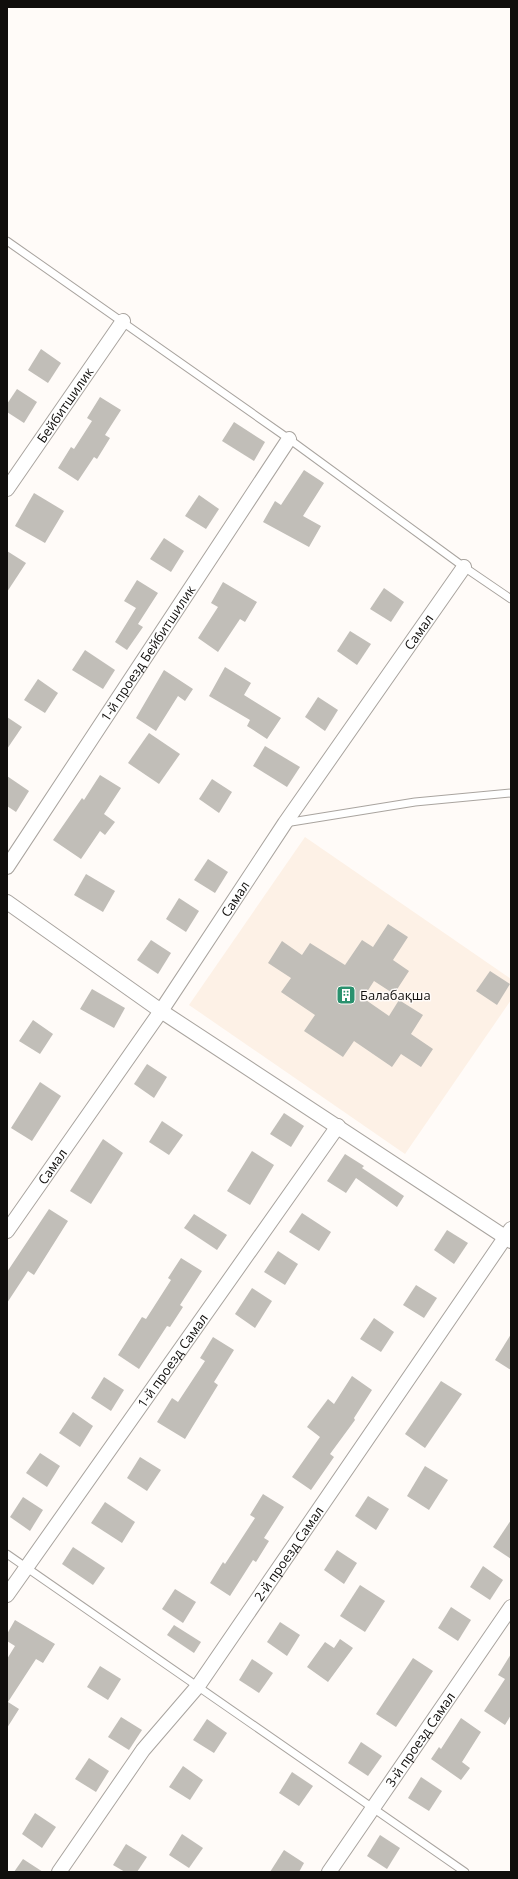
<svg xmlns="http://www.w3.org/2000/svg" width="518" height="1879" viewBox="0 0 518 1879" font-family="'Open Sans',sans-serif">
<rect width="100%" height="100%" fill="#fffbf8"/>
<polygon fill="#fdf1e6" points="305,837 511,979 511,1000 405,1154 189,1005"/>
<g fill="#c1beb8">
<polygon points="41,349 61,363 48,383 28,370"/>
<polygon points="17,389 37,402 24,423 7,412 7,404"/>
<polygon points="100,397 121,410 105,435 110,438 97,459 94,457 78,481 58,468 71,447 74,449 92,421 87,418"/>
<polygon points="234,422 265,442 254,461 222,441"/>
<polygon points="304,470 324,483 303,516 321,526 309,547 263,522 275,501 281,505"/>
<polygon points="34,493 64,511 45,543 15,526"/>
<polygon points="199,495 219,509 206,529 185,516"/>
<polygon points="164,538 184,551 171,572 150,559"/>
<polygon points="7,551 26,563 7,592"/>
<polygon points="137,580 158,593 138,624 143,627 127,650 115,642 136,608 124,601"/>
<polygon points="223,582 257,602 245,622 240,619 218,652 198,638 218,607 211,603"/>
<polygon points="384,588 404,602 391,622 370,609"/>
<polygon points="350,631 371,644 357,665 337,651"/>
<polygon points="85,650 115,670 103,689 72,670"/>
<polygon points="225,667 251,683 244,695 281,718 267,739 247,726 250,720 209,696"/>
<polygon points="164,670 193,689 185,701 178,696 156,731 136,718"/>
<polygon points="38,679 58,693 45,713 24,700"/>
<polygon points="318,697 338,710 325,731 305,717"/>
<polygon points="7,717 22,727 7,749"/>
<polygon points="149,733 180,754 159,784 128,763"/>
<polygon points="265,746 300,767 287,787 253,766"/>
<polygon points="100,775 121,788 104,814 115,822 105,835 100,831 81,859 53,840 82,798 84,800"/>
<polygon points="7,776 29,791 16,812 7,806"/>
<polygon points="212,779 232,792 219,813 199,799"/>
<polygon points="208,859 228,872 215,893 194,880"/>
<polygon points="86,874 115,891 103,912 74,895"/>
<polygon points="179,898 199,911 186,932 166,919"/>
<polygon points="388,924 408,937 393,960 409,971 394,994 374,981 363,998 389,1016 399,1000 423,1015 411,1034 433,1049 421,1067 401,1054 392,1067 354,1041 343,1057 304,1031 315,1015 281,992 291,978 268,963 282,941 302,955 310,943 345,965 362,940 373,947"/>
<polygon points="151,940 171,953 158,974 137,960"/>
<polygon points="490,971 510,984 497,1005 476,991"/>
<polygon points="92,989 125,1008 114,1028 80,1009"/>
<polygon points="33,1020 53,1034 40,1054 19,1041"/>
<polygon points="147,1064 167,1077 154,1098 134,1084"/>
<polygon points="40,1082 61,1096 32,1141 11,1128"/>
<polygon points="284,1113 304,1126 291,1147 270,1134"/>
<polygon points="162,1121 183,1135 169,1155 149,1142"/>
<polygon points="103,1139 123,1153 91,1204 70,1191"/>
<polygon points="252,1151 274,1165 250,1205 227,1191"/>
<polygon points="345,1154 364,1166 362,1168 404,1196 397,1207 356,1178 346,1193 327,1181"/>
<polygon points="49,1209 68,1221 34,1275 28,1271 7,1303 7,1272"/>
<polygon points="302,1213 331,1232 319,1251 289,1232"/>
<polygon points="194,1214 227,1235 217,1250 184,1228"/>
<polygon points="447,1230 468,1243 454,1264 434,1250"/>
<polygon points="278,1251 298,1264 285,1285 264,1272"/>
<polygon points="181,1258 202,1271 180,1305 183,1307 170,1327 167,1326 139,1369 118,1355 142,1317 146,1319 171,1280 168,1278"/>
<polygon points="416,1285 437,1298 424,1318 403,1305"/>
<polygon points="252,1288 272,1301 255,1328 235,1314"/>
<polygon points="374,1318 394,1332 381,1352 360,1339"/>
<polygon points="511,1334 511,1370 495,1360"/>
<polygon points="213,1337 234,1350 214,1382 218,1385 185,1439 157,1422 172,1398 178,1402 205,1361 200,1358"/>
<polygon points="352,1376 372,1390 354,1418 355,1420 330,1454 334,1457 311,1490 292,1477 320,1437 307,1427 328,1399 334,1404"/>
<polygon points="104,1377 124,1390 111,1411 91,1398"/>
<polygon points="441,1381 462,1394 425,1448 405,1434"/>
<polygon points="73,1412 93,1426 80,1447 59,1433"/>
<polygon points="40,1453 60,1466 47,1487 26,1473"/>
<polygon points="140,1457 161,1470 147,1491 127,1478"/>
<polygon points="425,1466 448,1480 429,1510 407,1496"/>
<polygon points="263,1494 284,1507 264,1538 269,1541 256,1562 253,1560 230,1596 210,1583 223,1562 225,1564 255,1518 250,1515"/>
<polygon points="368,1496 389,1509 376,1530 355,1516"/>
<polygon points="23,1497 43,1510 30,1531 10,1517"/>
<polygon points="105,1502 135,1522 122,1543 91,1523"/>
<polygon points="511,1520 511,1559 493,1547"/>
<polygon points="73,1547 105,1568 93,1585 62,1564"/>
<polygon points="337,1550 357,1563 344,1584 324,1570"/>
<polygon points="483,1566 503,1580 490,1600 470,1587"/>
<polygon points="360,1585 385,1601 365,1632 340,1616"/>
<polygon points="175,1589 196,1602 183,1623 162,1609"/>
<polygon points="451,1607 471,1620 458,1641 438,1628"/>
<polygon points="15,1620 55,1644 43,1663 36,1659 8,1702 19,1709 7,1728 7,1659 15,1646 7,1641 7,1634"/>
<polygon points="280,1622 300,1635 287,1656 267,1642"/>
<polygon points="174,1625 201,1642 194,1653 167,1635"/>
<polygon points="340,1639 353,1648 328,1682 307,1667 325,1642 334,1648"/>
<polygon points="511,1654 511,1715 505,1725 484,1711 505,1679 498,1675"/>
<polygon points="413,1658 433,1671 396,1727 376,1714"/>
<polygon points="252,1659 273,1673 259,1693 239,1680"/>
<polygon points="100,1666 121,1679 108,1700 87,1687"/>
<polygon points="121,1717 142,1730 129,1750 108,1737"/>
<polygon points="461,1718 481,1732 462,1762 470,1768 461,1780 431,1759 439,1747 441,1749"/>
<polygon points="207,1719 227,1733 214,1753 193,1740"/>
<polygon points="361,1742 382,1756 368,1776 348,1763"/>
<polygon points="89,1758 109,1771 96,1792 75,1779"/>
<polygon points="183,1766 203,1780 190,1800 169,1787"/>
<polygon points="292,1772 313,1786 299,1806 279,1793"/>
<polygon points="421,1777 442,1791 429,1811 408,1798"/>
<polygon points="35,1813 56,1827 42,1848 22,1834"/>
<polygon points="182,1834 203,1848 189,1868 169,1855"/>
<polygon points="380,1835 400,1848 387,1869 367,1856"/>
<polygon points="126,1844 147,1857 137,1872 125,1872 113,1865"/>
<polygon points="284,1850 304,1863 299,1872 270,1872"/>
<polygon points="23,1859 43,1872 14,1872"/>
</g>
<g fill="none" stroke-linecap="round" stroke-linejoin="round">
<defs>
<g id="service">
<polyline points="7,241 289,439 464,567 511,599"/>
<polyline points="285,823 415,802 511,793"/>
<polyline points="7,1554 465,1872"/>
</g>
<g id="minor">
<path id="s1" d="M7,489L123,321"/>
<path id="s2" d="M7,867L289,439"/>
<polyline points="7,902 161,1011 511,1241"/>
<path id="s3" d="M7,1231L161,1011L285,823L464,567"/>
<path id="s4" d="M7,1595L338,1126"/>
<path id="s5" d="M59,1872L143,1750L198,1686L511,1229"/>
<path id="s6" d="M329,1872L511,1607"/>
</g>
</defs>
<use href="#service" stroke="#a9a49f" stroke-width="9"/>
<use href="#minor" stroke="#a9a49f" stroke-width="16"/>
<use href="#service" stroke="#fff" stroke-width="7"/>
<use href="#minor" stroke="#fff" stroke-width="14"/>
</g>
<defs>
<symbol id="building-square" viewBox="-11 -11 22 22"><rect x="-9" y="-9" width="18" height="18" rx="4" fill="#2a916e" stroke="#fffbf8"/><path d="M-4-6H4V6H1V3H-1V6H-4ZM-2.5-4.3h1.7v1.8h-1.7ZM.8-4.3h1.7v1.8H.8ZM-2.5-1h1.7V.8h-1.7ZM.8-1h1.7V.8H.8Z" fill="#fff"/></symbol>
</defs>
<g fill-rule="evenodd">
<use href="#building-square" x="335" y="984" width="22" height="22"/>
</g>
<g text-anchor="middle" stroke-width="3" stroke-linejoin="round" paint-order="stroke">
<g font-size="13" fill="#100e0c" stroke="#fffbf8">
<text dy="5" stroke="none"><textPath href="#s1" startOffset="102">Бейбитшилик</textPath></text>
<text dy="5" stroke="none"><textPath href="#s3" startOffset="727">Самал</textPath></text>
<text dy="5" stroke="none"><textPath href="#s2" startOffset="256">1-й проезд Бейбитшилик</textPath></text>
<text dy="5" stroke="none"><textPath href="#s3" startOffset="403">Самал</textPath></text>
<text dy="5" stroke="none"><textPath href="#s3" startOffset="79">Самал</textPath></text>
<text dy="5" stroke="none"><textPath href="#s4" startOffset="287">1-й проезд Самал</textPath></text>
<text dy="5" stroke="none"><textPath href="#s5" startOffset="393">2-й проезд Самал</textPath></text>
<text dy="5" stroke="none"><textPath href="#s6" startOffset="161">3-й проезд Самал</textPath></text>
</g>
<g font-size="13" fill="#100e0c" stroke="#fffbf8" text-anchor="start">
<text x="360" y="1000">Балабақша</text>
</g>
</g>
<rect width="518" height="1879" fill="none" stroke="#100e0c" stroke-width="16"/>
</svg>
